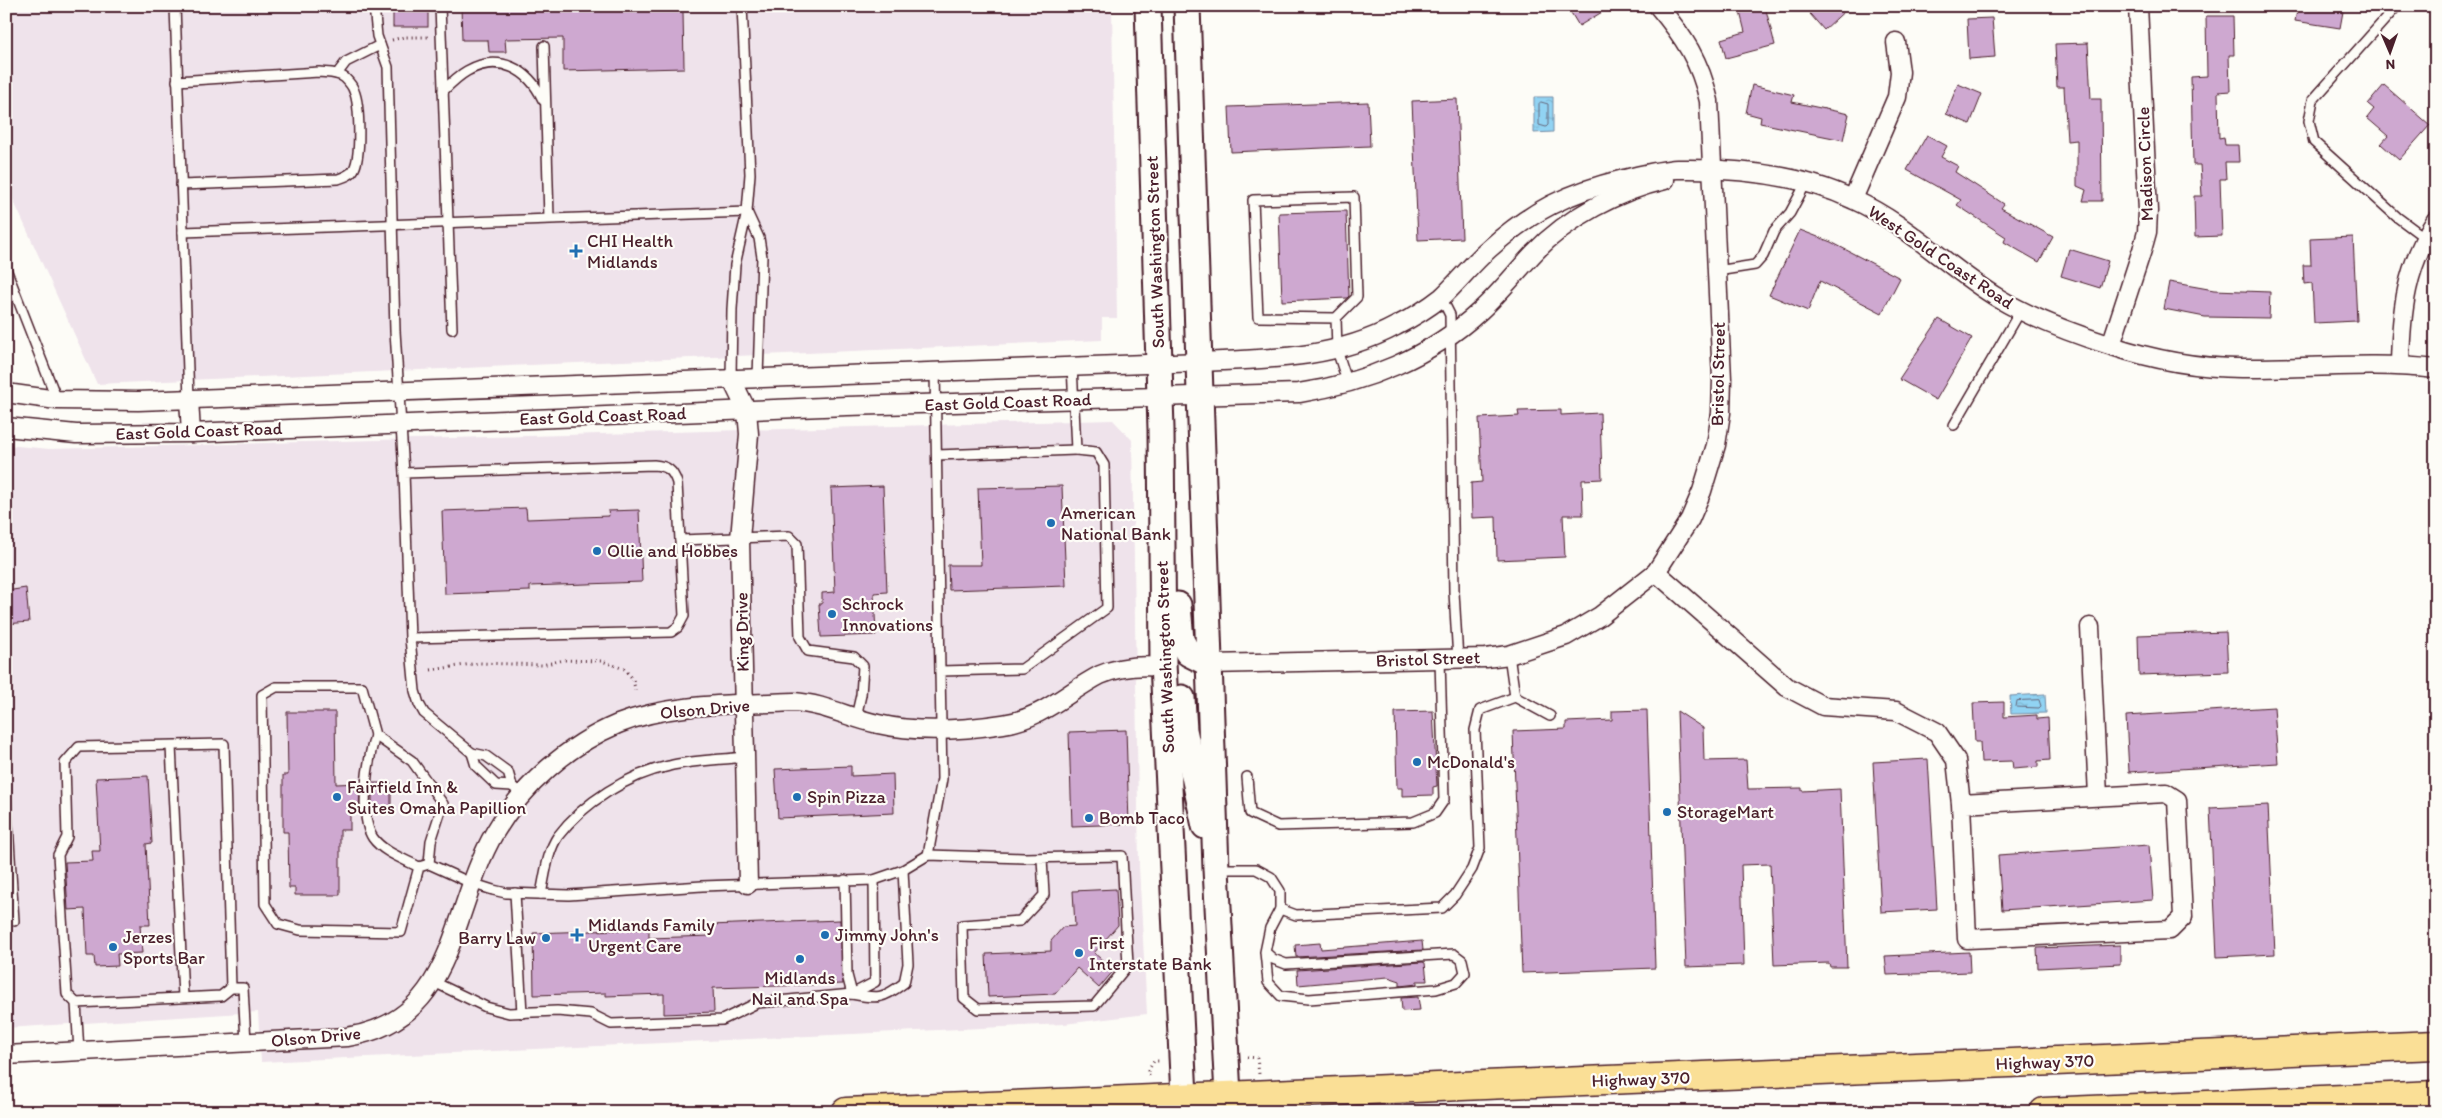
<svg xmlns="http://www.w3.org/2000/svg" width="2442" height="1118" viewBox="0 0 2442 1118" font-family="Itim,sans-serif">
<defs>
<pattern id="water-ripples" width="26" height="14" patternUnits="userSpaceOnUse" patternTransform="scale(1.25)"><rect width="26" height="14" fill="#91d3f3"/><path d="M2 4q2-2 4 0t4 0M15 11q2-2 4 0t4 0" fill="none" stroke="#7fb5d0"/></pattern>
</defs>
<rect width="100%" height="100%" fill="#fdfcf7"/>
<filter id="ink" filterUnits="userSpaceOnUse"><feTurbulence type="fractalNoise" baseFrequency=".02" numOctaves="2"/><feDisplacementMap in="SourceGraphic" scale="10" xChannelSelector="R" yChannelSelector="G"/><feConvolveMatrix kernelMatrix="1 2 1 2 8 2 1 2 1" color-interpolation-filters="sRGB"/></filter>
<g filter="url(#ink)">
<g fill="#efe3eb">
<polygon points="6,6 1112,6 1117,318 1102,318 1102,340 97,384 6,184"/>
<polygon points="1113,420 1132,440 1139,866 1147,1014 1064,1024 261,1062 258,1012 6,1028 6,445 50,449"/>
</g>
<g fill="url(#water-ripples)" stroke="#758ba3">
<polygon points="1534,97 1553,97 1553,132 1534,133"/>
<polygon points="2045,694 2046,713 2011,714 2010,696"/>
</g>
<g fill="none" stroke-linecap="round" stroke-linejoin="round">
<g stroke="#66677b" stroke-width="1">
<polygon points="1541,102 1548,104 1548,125 1546,127 1539,125 1539,104"/>
<polygon points="2039,700 2041,706 2039,708 2016,707 2017,701"/>
</g>
</g>
<g fill="#cea8d0" stroke="#4a1f2b">
<rect x="393" y="6" width="35" height="21"/>
<polygon points="461,6 669,6 683,12 684,68 563,71 563,38 505,39 506,52 489,52 488,40 462,40"/>
<polygon points="1567,6 1612,6 1579,26"/>
<polygon points="1765,6 1775,45 1726,58 1721,39 1745,32 1740,12"/>
<polygon points="1803,6 1850,6 1824,30"/>
<polygon points="2298,6 2344,6 2340,28 2295,21"/>
<polygon points="2206,16 2233,16 2234,55 2229,55 2230,91 2218,92 2219,138 2224,137 2225,145 2238,145 2239,162 2225,162 2226,179 2220,179 2222,236 2195,237 2194,196 2202,196 2200,165 2193,165 2191,77 2207,76"/>
<polygon points="1992,18 1995,57 1969,59 1967,19"/>
<polygon points="2088,43 2091,99 2101,99 2102,201 2083,201 2086,190 2077,186 2077,140 2067,141 2064,87 2057,87 2055,44"/>
<polygon points="1958,84 1982,94 1970,124 1946,114"/>
<polygon points="1752,85 1794,95 1792,102 1849,114 1843,140 1760,123 1761,117 1746,113"/>
<polygon points="2384,85 2430,125 2399,160 2381,144 2388,136 2367,118 2374,109 2368,104"/>
<polygon points="1457,99 1462,238 1418,240 1412,101"/>
<polygon points="1368,102 1370,146 1231,152 1229,107"/>
<polygon points="1927,135 1947,146 1941,157 1958,166 1955,172 2004,204 2001,208 2053,237 2039,262 2004,242 2006,237 1957,205 1961,200 1907,170"/>
<polygon points="1346,211 1349,296 1347,298 1282,301 1279,213"/>
<polygon points="1800,230 1831,242 1900,278 1882,313 1820,281 1808,311 1769,295"/>
<polygon points="2353,237 2357,321 2314,323 2312,283 2304,284 2303,265 2311,265 2310,239"/>
<polygon points="2069,249 2108,261 2100,288 2061,276"/>
<polygon points="2169,282 2214,290 2270,292 2269,318 2205,317 2164,309"/>
<polygon points="1939,319 1972,338 1936,400 1899,379"/>
<polygon points="1561,410 1561,415 1600,413 1602,479 1582,480 1583,515 1563,515 1565,557 1497,560 1496,517 1472,518 1471,483 1482,482 1479,418 1519,416 1518,411"/>
<polygon points="883,486 887,592 874,593 876,635 821,637 819,604 822,604 822,593 835,592 831,488"/>
<polygon points="1062,486 1066,586 949,590 948,565 981,565 978,488"/>
<polygon points="526,508 527,519 609,516 608,511 639,510 642,582 530,586 530,591 445,594 442,511"/>
<polygon points="26,588 29,622 6,624 6,591"/>
<polygon points="2226,632 2228,672 2139,675 2138,635"/>
<polygon points="2004,702 2004,717 2037,715 2037,719 2048,718 2050,760 2038,761 2038,767 2013,769 2012,761 1981,762 1980,742 1975,742 1973,703"/>
<polygon points="2274,707 2278,763 2129,772 2126,716"/>
<polygon points="1647,710 1655,968 1522,973 1513,731 1566,729 1566,722 1612,720 1612,711"/>
<polygon points="1433,711 1437,786 1433,787 1433,795 1402,796 1402,788 1397,788 1395,712"/>
<polygon points="1677,711 1703,728 1704,761 1746,760 1748,789 1802,788 1802,791 1840,789 1847,967 1830,967 1829,963 1774,965 1770,864 1741,865 1744,965 1686,967"/>
<polygon points="287,712 335,712 336,784 360,783 359,811 350,811 350,830 340,830 340,895 295,895 295,888 289,888 288,832 283,832 283,775 288,775"/>
<polygon points="1126,730 1129,824 1072,826 1069,732"/>
<polygon points="1928,759 1937,909 1881,912 1873,762"/>
<polygon points="851,766 851,776 893,774 894,813 778,818 775,769"/>
<polygon points="148,776 152,843 146,844 150,925 140,925 142,953 117,954 118,966 95,967 94,956 87,956 85,909 68,910 65,862 93,861 92,851 100,851 96,778"/>
<rect x="372" y="783" width="19" height="28"/>
<polygon points="2268,805 2275,954 2217,957 2210,808"/>
<polygon points="2149,845 2153,900 2002,910 1998,855"/>
<polygon points="1116,889 1118,925 1094,953 1114,970 1099,988 1077,968 1055,994 988,997 986,954 1051,951 1051,941 1063,927 1075,926 1073,891"/>
<polygon points="840,920 843,984 713,988 714,1012 664,1014 664,994 606,996 606,993 534,995 533,933 649,929 649,938 711,936 710,925"/>
<polygon points="1422,941 1423,950 1296,957 1295,945 1320,943 1321,949"/>
<polygon points="2120,945 2120,964 2038,968 2037,948"/>
<polygon points="1969,952 1970,972 1887,975 1885,956"/>
<polygon points="1423,962 1425,963 1427,981 1417,981 1417,984 1400,986 1400,981 1388,977 1298,985 1297,970"/>
<polygon points="1418,997 1420,1010 1402,1011 1401,998"/>
</g>
<g fill="none" stroke-linecap="round" stroke-linejoin="round">
<defs>
<g id="service">
<polyline points="175,6 189,399"/>
<polyline points="374,6 377,36 388,67 395,331 404,473"/>
<polyline points="440,6 452,329"/>
<polyline points="2397,6 2313,100 2309,121 2314,142 2397,217 2424,237"/>
<polyline points="544,46 549,218"/>
<polyline points="337,74 346,62 380,45"/>
<path d="M177,81L319,72C328,73 338,72 345,78C348,81 353,87 354,91C360,105 361,156 354,169C351,175 344,177 338,179L181,185"/>
<path d="M443,91C450,84 458,76 467,71C499,53 529,69 543,100"/>
<polyline points="747,212 759,238 762,257 758,377"/>
<polyline points="183,232 747,212"/>
<polyline points="6,269 57,400"/>
<polyline points="1717,271 1755,265 1763,256 1774,231 1790,213 1806,183"/>
<polyline points="1441,297 1450,315 1454,592 1458,660"/>
<polyline points="1336,318 1258,317 1253,200 1354,197 1357,297 1336,318 1337,350 1348,384"/>
<polyline points="935,370 940,671"/>
<polyline points="731,378 732,309 735,265 747,212 750,174 742,6"/>
<polyline points="1954,425 2021,310"/>
<polyline points="937,455 1076,450"/>
<polyline points="680,540 789,536 797,544 800,637 808,651 854,657 863,666 861,695 856,717"/>
<path d="M410,638L671,632L678,627L684,616L677,483C673,470 667,466 654,465L404,473L410,638L415,691L419,704L424,713L472,753L486,756L508,772L512,786L521,794"/>
<polyline points="1509,655 1515,697"/>
<path d="M375,735C368,760 358,816 373,838C383,852 404,859 419,867"/>
<polyline points="171,746 183,997"/>
<polyline points="472,753 476,766 496,785 512,786"/>
<polyline points="1247,777 1250,813 1278,826 1413,822 1435,813 1444,800 1440,660"/>
<polyline points="6,792 14,921 6,921"/>
<polyline points="928,855 942,779 940,671 1022,669 1107,608 1104,465 1096,452 1076,450 1072,365"/>
<polyline points="429,864 419,867 401,932 300,930 278,924 265,904 262,695 276,687 362,687 375,735 412,761 443,804 431,841 429,864 471,883 493,890 506,893 569,895 702,886 874,880 903,870 928,855 1024,858 1122,856 1128,965 1094,1006 978,1009 964,998 962,925 1020,921 1044,895 1042,858"/>
<polyline points="1216,869 1256,869 1271,877 1280,891 1280,909 1270,928 1265,952 1268,982 1281,996 1309,999 1436,989 1456,983 1465,973 1462,960 1454,954 1286,964 1273,959 1265,952"/>
<path d="M845,880L847,975L852,994C878,999 883,999 904,983L908,964L903,870"/>
<polyline points="515,893 522,1013"/>
<path d="M541,894C545,876 547,852 558,836C583,803 629,774 669,766C693,760 720,760 745,757"/>
<polyline points="1280,909 1296,915 1442,908 1455,895 1472,869 1480,848 1475,730 1480,710 1515,697 1550,716"/>
<polyline points="434,982 486,1007 509,1013 557,1011 591,1014 611,1024 722,1020 757,1003 852,994 875,982 874,880"/>
<polyline points="76,1003 67,994 58,855 67,837 65,763 79,747 224,744 231,988"/>
<polyline points="79,1051 76,1003 221,996 231,988 243,988 246,1042"/>
</g>
<g id="minor">
<polyline points="1853,199 1897,97 1900,72 1896,42"/>
<polyline points="2111,345 2142,250 2147,232 2148,211 2138,6"/>
<path d="M2400,365C2401,310 2406,266 2436,220"/>
<polyline points="731,378 747,411 749,434 740,539 748,884"/>
<path d="M6,393L57,400L138,401L1200,362C1268,359 1335,359 1396,326C1412,318 1428,308 1442,297C1458,282 1472,264 1489,249C1531,211 1569,192 1624,179C1641,175 1660,170 1677,169C1736,168 1800,174 1854,200C1908,224 1948,268 1998,298C2033,319 2071,333 2109,345C2151,359 2197,368 2241,368C2307,369 2371,361 2436,369"/>
<polyline points="189,399 191,433"/>
<path d="M6,427L76,434L191,433L847,406L1299,393C1365,383 1430,357 1480,311C1500,293 1516,272 1534,253C1568,217 1618,191 1665,180"/>
<polyline points="1656,572 1787,687 1823,706 1896,711 1937,732 1956,760 1961,804 1967,939 2170,930 2183,917 2177,800 2166,793 1961,804"/>
<polyline points="2090,627 2098,796"/>
<path d="M1210,664L1486,658L1509,655L1566,636L1600,616L1656,572L1690,519L1702,491L1716,445L1721,413L1722,379L1709,101C1700,61 1684,37 1658,6"/>
<path d="M6,1055L347,1037C458,1020 449,910 495,832C523,785 568,745 618,724C673,702 736,705 794,702C824,704 850,718 878,724C917,733 964,730 1003,724C1042,719 1067,692 1100,675C1120,666 1142,665 1163,667"/>
</g>
<g id="secondary">
<polyline points="1148,6 1161,429 1163,663 1184,1097"/>
<polyline points="1187,6 1216,869 1228,1095"/>
<polyline points="1178,605 1181,640 1188,653 1210,664"/>
<polyline points="1182,698 1184,730 1205,826"/>
</g>
<g id="trunk">
<polyline points="846,1112 2436,1045"/>
<polyline points="2044,1112 2436,1095"/>
</g>
</defs>
<use href="#service" stroke="#4a1f2b" stroke-width="12"/>
<use href="#minor" stroke="#4a1f2b" stroke-width="21"/>
<use href="#secondary" stroke="#4a1f2b" stroke-width="29"/>
<use href="#trunk" stroke="#4a1f2b" stroke-width="31"/>
<g stroke="#4a1f2b" stroke-width="3" stroke-dasharray="1 4" stroke-linecap="butt">
<polyline points="392,40 404,37 428,37"/>
<polyline points="431,670 479,663 542,665 564,660 602,661 624,669 633,679 636,694"/>
<polyline points="1247,1057 1257,1058 1259,1074"/>
<polyline points="1149,1076 1148,1071 1154,1061 1161,1061"/>
</g>
<use href="#service" stroke="#fdfcf7" stroke-width="9"/>
<use href="#minor" stroke="#fdfcf7" stroke-width="18"/>
<use href="#secondary" stroke="#fdfcf7" stroke-width="25"/>
<use href="#trunk" stroke="#fadf96" stroke-width="28"/>
</g>
</g>
<g fill="#1f6fb2" stroke="#fdfcf7" stroke-width="2">
<path d="M573.5 243.5h5v5h5v5h-5v5h-5v-5h-5v-5h5z"/>
<circle cx="1051" cy="523" r="5"/>
<circle cx="597" cy="551" r="5"/>
<circle cx="832" cy="614" r="5"/>
<circle cx="1417" cy="762" r="5"/>
<circle cx="337" cy="797" r="5"/>
<circle cx="797" cy="797" r="5"/>
<circle cx="1667" cy="812" r="5"/>
<circle cx="1089" cy="818" r="5"/>
<path d="M574.5 927.5h5v5h5v5h-5v5h-5v-5h-5v-5h5z"/>
<circle cx="825" cy="935" r="5"/>
<circle cx="546" cy="938" r="5"/>
<circle cx="113" cy="947" r="5"/>
<circle cx="1079" cy="953" r="5"/>
<circle cx="800" cy="959" r="5"/>
</g>
<g text-anchor="middle" stroke-width="4.5" stroke-linejoin="round" paint-order="stroke">
<g font-size="18" fill="#4a1f2b" stroke="#fdfcf7">
<text transform="translate(2145 164) rotate(-92)" y="6">Madison Circle</text>
<text transform="translate(1155 252) rotate(-92)" y="6">South Washington Street</text>
<text transform="translate(1941 257) rotate(34)" y="6">West Gold Coast Road</text>
<text transform="translate(1718 374) rotate(-89)" y="6">Bristol Street</text>
<text transform="translate(1008 402) rotate(-2)" y="6">East Gold Coast Road</text>
<text transform="translate(603 416) rotate(-2)" y="6">East Gold Coast Road</text>
<text transform="translate(199 431) rotate(-2)" y="6">East Gold Coast Road</text>
<text transform="translate(742 632) rotate(-91)" y="6">King Drive</text>
<text transform="translate(1165 657) rotate(-92)" y="6">South Washington Street</text>
<text transform="translate(1428 659) rotate(-2)" y="6">Bristol Street</text>
<text transform="translate(705 709) rotate(-5)" y="6">Olson Drive</text>
<text transform="translate(316 1037) rotate(-5)" y="6">Olson Drive</text>
<text transform="translate(2045 1062) rotate(-2)" y="6">Highway 370</text>
<text transform="translate(1641 1079) rotate(-2)" y="6">Highway 370</text>
</g>
<g font-size="18" fill="#4a1f2b" stroke="#fdfcf7" text-anchor="start">
<text x="587" y="247">CHI Health<tspan x="587" dy="21">Midlands</tspan></text>
<text x="1061" y="519">American<tspan x="1061" dy="21">National Bank</tspan></text>
<text x="607" y="557">Ollie and Hobbes</text>
<text x="842" y="610">Schrock<tspan x="842" dy="21">Innovations</tspan></text>
<text x="1427" y="768">McDonald's</text>
<text x="347" y="793">Fairfield Inn &amp;<tspan x="347" dy="21">Suites Omaha Papillion</tspan></text>
<text x="807" y="803">Spin Pizza</text>
<text x="1677" y="818">StorageMart</text>
<text x="1099" y="824">Bomb Taco</text>
<text x="588" y="931">Midlands Family<tspan x="588" dy="21">Urgent Care</tspan></text>
<text x="835" y="941">Jimmy John's</text>
<text x="123" y="943">Jerzes<tspan x="123" dy="21">Sports Bar</tspan></text>
<text x="536" y="944" text-anchor="end">Barry Law</text>
<text x="1089" y="949">First<tspan x="1089" dy="21">Interstate Bank</tspan></text>
<text x="800" y="984" text-anchor="middle">Midlands<tspan x="800" dy="21">Nail and Spa</tspan></text>
</g>
</g>
<rect width="2442" height="1118" fill="none" stroke="#fdfcf7" stroke-width="25"/>
<rect x="12" y="12" width="2417" height="1093" fill="none" stroke="#4a1f2b" stroke-width="2" filter="url(#ink)"/>
<g transform="translate(2390 52) rotate(178)" stroke="#fdfcf7" stroke-width="4" paint-order="stroke">
<path d="M0-4L9 19L0 12L-9 19Z" fill="#4a1f2b"/>
<text y="-8" font-size="14" font-weight="bold" text-anchor="middle" fill="#4a1f2b">N</text>
</g>
</svg>
